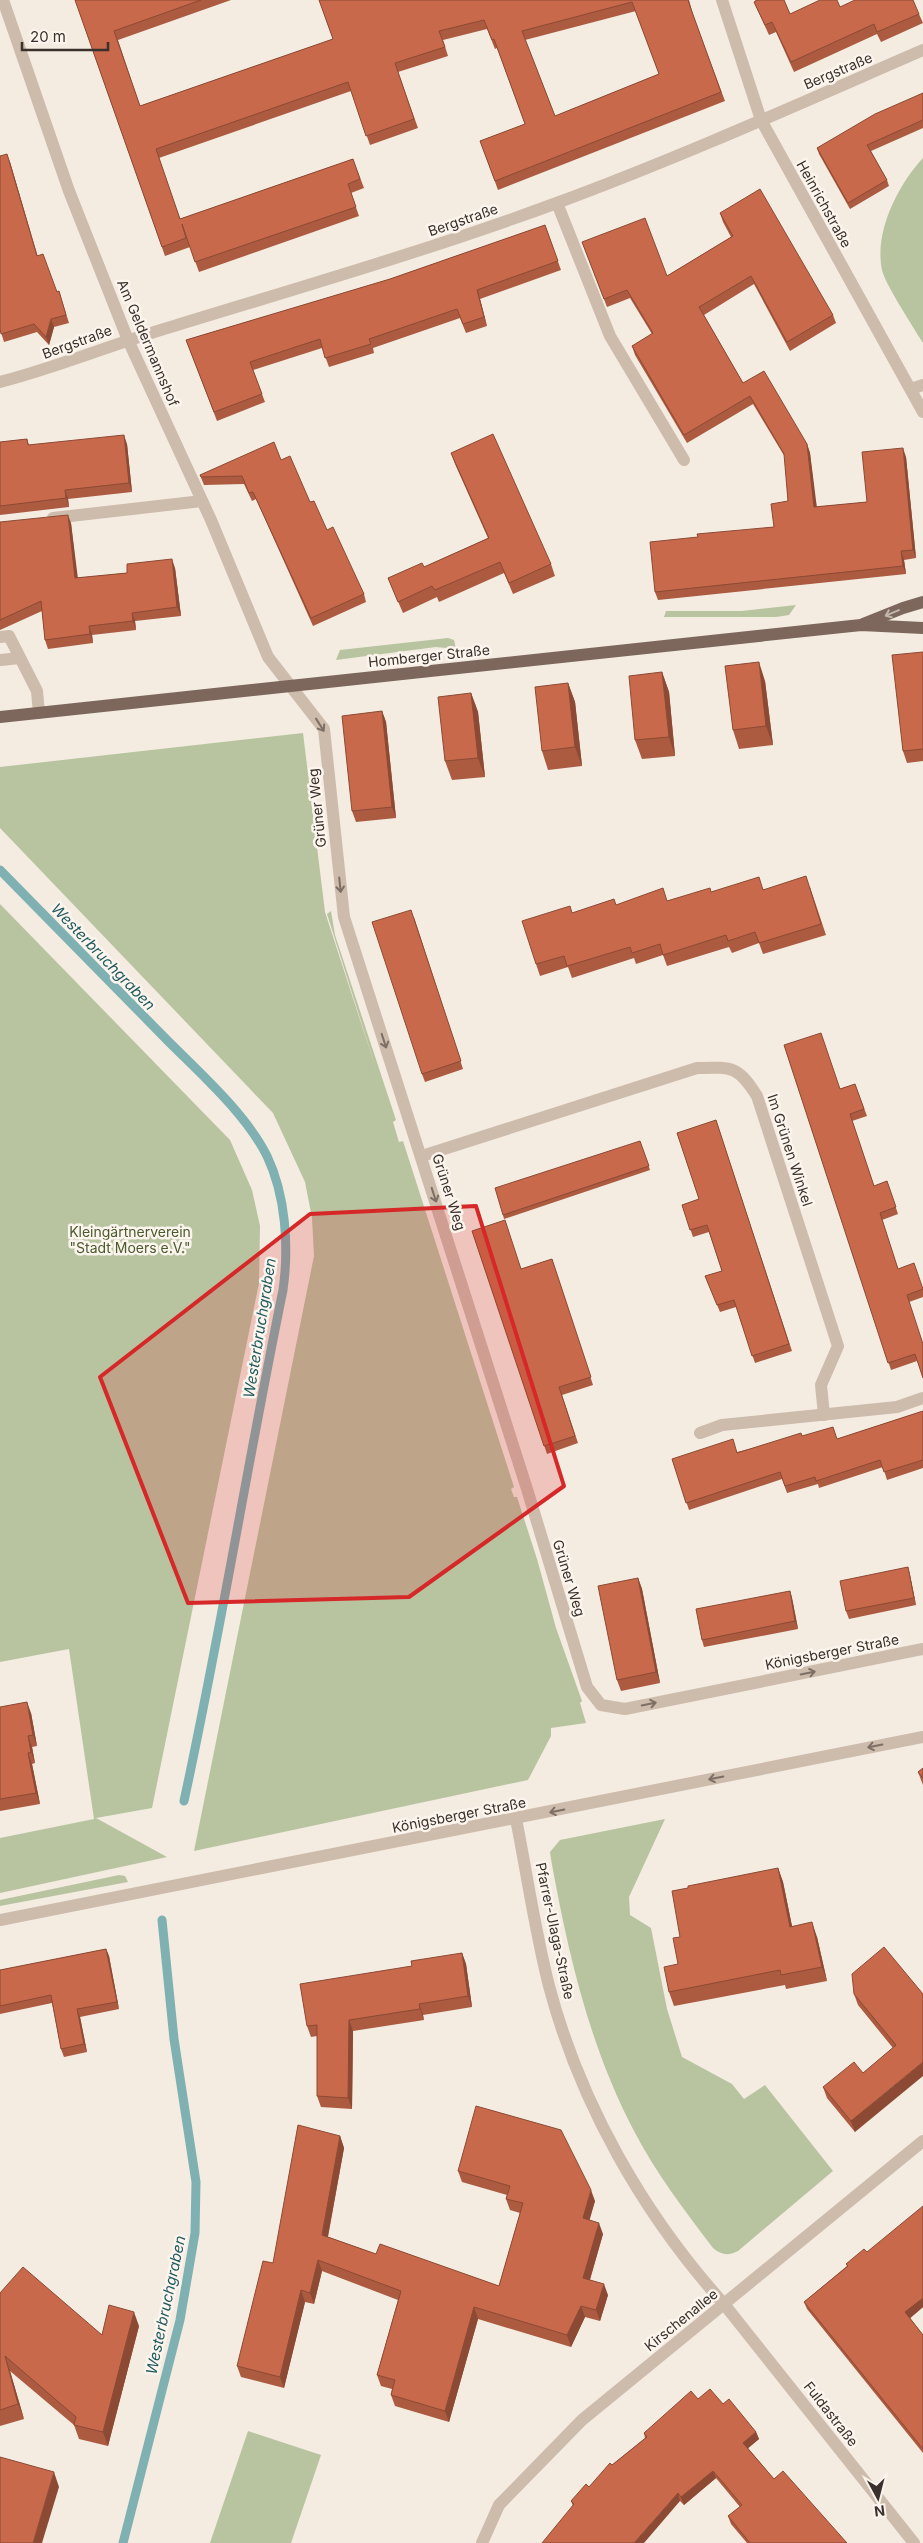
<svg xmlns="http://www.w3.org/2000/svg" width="923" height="2543" viewBox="0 0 923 2543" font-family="Inter,sans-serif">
<rect width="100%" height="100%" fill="#f4ebe1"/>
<g fill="#b8c4a0">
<path d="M923,158V343C914,328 885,284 882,270C874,232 898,185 923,158Z"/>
<polygon points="796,605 789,615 776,617 664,617 666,611 742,611"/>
<polygon points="448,638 454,640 456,649 436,647 336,660 340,650"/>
<polygon points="303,733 325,912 377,1072 327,914 331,911 335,935 396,1120 393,1122 399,1142 403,1141 514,1487 511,1489 514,1497 517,1497 537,1559 556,1628 582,1701 580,1703 586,1723 551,1728 551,1736 528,1780 194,1851 314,1256 312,1218 305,1182 273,1113 0,828 0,767"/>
<polygon points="0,904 230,1140 252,1190 260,1226 259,1283 152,1808 96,1818 167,1857 0,1893 0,1838 94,1819 69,1649 0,1662"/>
<path d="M665,1819L629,1897L630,1915L651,1928L667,2009L682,2057L732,2084L744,2099L765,2085L833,2171L738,2251C729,2256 721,2255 713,2248C684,2210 656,2173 634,2131C589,2045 568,1953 551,1859L550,1852L560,1840Z"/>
<polygon points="119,1875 125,1876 128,1882 0,1906 0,1900"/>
<polygon points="248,2431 321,2455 291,2543 210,2543"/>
</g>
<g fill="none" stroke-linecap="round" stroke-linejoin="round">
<g stroke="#7fb0b2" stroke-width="9">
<path d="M0,870C56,927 112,984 168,1041C201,1074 246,1114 267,1156C286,1196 289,1247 283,1290C248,1460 221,1631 184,1801"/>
<polyline points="123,2543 180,2320 195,2233 196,2182 174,2039 162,1920"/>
</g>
<g stroke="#cdbbac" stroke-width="12">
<polyline points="3,0 69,191 128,340 211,520 268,657 324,729 344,917 527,1489 587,1687 601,1705 625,1709 923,1649"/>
<polyline points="722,0 761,120 923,412"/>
<polyline points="557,203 610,336 684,460"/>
<path d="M0,382C59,367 115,343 174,326C301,287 429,250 554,204C679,158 801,103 923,50"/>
<polyline points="911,389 923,385"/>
<polyline points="53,518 202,501"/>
<polyline points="0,637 9,636 37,691 39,713"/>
<polyline points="1,660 19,658"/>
<path d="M422,1156L697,1068C733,1067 738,1066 757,1096L838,1346L821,1385L824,1415"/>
<polyline points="700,1433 722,1425 897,1407 923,1398"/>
<path d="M516,1819C527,1874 535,1931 549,1986C580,2103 643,2214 724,2304L914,2543"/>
<polyline points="0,1920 923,1737"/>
<polyline points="482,2543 499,2505 582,2420 923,2141"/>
</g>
<g stroke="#7d675c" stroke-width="12">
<polyline points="863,624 903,608 923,602"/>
<polyline points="0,717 861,625 923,628"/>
</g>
</g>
<g fill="#ac5a40" fill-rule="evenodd">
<path d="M75,0H231L118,40L140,106L333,39L319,0H689L694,18L725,101L498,190L480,141L525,124L497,48L495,49L487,29L443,40L448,56L398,72L418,128L370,145L351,91L159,158L180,219L353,159L364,188L351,193L359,216L199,272L186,236L190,247L165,256ZM636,11L659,74L555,116L525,40Z"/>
<polygon points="755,0 784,0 790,14 840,7 919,14 923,23 881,42 877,34 794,72 776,32 769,35 758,11 754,2 756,1"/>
<polygon points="923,93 923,128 871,151 887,180 889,186 850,209 819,154 817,148"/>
<polygon points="10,162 37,256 57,292 59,291 69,323 54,327 49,345 37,332 4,342 0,329"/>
<polygon points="720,213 833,315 836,323 790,351 754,284 704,315 743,383 807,444 810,453 816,507 867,502 906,457 916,558 904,560 906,574 658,600 655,592 698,537 774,527 788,501 785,457 753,404 687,443 635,355 632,346 652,334 630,298 607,307 582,242 667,276 731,237 723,222"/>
<polygon points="545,225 561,270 480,299 487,326 466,333 460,318 373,348 374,353 329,367 322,348 253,370 265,402 217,421 186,340 390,279"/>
<polygon points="27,439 29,445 127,444 132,492 68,499 69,507 0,515 0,442"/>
<polygon points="451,453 551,564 555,576 513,594 504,573 439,602 437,597 403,613 388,578 424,567 488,538 455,464"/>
<polygon points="281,460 327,530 364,594 366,602 313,626 256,499 252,501 244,484 204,485 200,475"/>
<polygon points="0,522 71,523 77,578 175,568 181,616 135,621 136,630 92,635 93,643 48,649 45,640 42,611 0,630"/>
<polygon points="923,652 923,761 907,763 903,751"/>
<polygon points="662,672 669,692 675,756 642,759 635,740"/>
<polygon points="765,681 773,745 739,749 733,730"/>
<polygon points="568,683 575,702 582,766 548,770 542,751"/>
<polygon points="471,693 478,712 485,777 452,780 445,761"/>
<polygon points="382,711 386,722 396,818 356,822 352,811"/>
<polygon points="810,887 826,935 763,954 759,943 732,953 729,947 667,966 663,955 636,964 634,958 572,978 568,967 540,976 536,964 572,913 616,905 668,901 712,892"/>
<polygon points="414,917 463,1069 425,1082 422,1074"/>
<polygon points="784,1045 840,1089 855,1084 867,1116 852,1121 874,1186 887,1181 898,1214 882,1220 898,1269 923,1289 923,1297 909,1302 917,1361 891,1370"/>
<polygon points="716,1120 792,1351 755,1363 736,1307 720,1312 705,1276 722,1271 709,1232 693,1237 682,1205 699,1199"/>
<polygon points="640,1141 650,1170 504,1219 503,1215"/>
<polygon points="472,1231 521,1269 552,1259 593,1385 562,1395 578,1443 547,1454"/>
<polygon points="923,1411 923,1468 887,1480 883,1467 819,1488 818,1484 787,1493 782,1479 689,1510 672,1459 737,1452 802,1436 837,1439"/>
<polygon points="908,1567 910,1575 916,1605 849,1619 846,1611"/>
<polygon points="638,1578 642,1589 660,1683 621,1691 617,1680"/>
<polygon points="790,1591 792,1598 798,1629 704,1647 702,1640"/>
<polygon points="0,1707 31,1713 37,1746 32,1747 35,1763 32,1764 40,1804 0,1811"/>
<polygon points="923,1768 923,1785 918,1772"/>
<polygon points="778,1868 783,1882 792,1926 817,1937 827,1981 786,1989 785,1985 674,2006 669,1992 678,1964 680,1937"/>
<polygon points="106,1949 109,1956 119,2009 80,2017 87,2052 64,2057 61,2049 52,2003 0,2014 0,1970"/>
<polygon points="462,1953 466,1964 472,2007 423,2015 424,2020 353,2031 352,2109 321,2107 317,2096 317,2036 311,2037 307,2026 412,1966"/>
<polygon points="854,1994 923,1994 855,2132 827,2098 823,2087 863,2073 893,2048 858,2005"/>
<polygon points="340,2136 344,2148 328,2237 376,2254 499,2286 520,2213 510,2210 506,2199 507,2195 462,2182 458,2171 595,2201 589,2220 603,2234 590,2280 608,2295 600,2321 585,2317 571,2347 478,2319 449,2422 395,2406 391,2395 392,2389 381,2386 377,2375 398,2300 322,2271 314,2304 305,2302 284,2388 241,2377 237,2366 273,2263"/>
<polygon points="867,2252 923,2307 910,2318 923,2335 923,2453 807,2309 804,2302 847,2266 846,2264"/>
<polygon points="0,2293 102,2335 139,2326 108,2446 79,2439 74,2425 10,2371 24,2419 0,2426"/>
<polygon points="698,2399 723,2404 756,2432 759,2439 748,2448 774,2479 847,2543 747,2543 731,2524 728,2516 740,2507 716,2478 684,2505 680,2501 573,2506 571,2501 589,2487 612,2465 645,2438 644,2433"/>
</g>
<g fill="#8c4a34">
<polygon points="7,154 10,162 40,264 37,256"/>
<polygon points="477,290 480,299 487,326 484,317"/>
<polygon points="51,319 54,327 49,345 46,337"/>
<polygon points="124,435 127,444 132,492 129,483"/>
<polygon points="807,444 810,453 818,516 814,507"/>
<polygon points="903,448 906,457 916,558 913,550"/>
<polygon points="65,490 68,499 69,507 66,498"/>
<polygon points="68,515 71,523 79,587 75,578"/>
<polygon points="901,551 904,560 906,574 903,566"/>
<polygon points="172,559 175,568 181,616 177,607"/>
<polygon points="132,613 135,621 136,630 133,621"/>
<polygon points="89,626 92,635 93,643 90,634"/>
<polygon points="759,662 765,681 773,745 766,726"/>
<polygon points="662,672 669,692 675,756 669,737"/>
<polygon points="568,683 575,702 582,766 575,747"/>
<polygon points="471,693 478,712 485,777 478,758"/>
<polygon points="382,711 386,722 396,818 392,807"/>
<polygon points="908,1567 910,1575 916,1605 914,1598"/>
<polygon points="638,1578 642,1589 660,1683 656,1672"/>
<polygon points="790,1591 792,1598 798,1629 795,1621"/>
<polygon points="27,1702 31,1713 37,1746 33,1735"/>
<polygon points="28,1736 32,1747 35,1763 31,1752"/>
<polygon points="28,1753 32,1764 40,1804 36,1793"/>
<polygon points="778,1868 783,1882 795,1941 790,1927"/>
<polygon points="812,1922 817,1937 827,1981 822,1967"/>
<polygon points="106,1949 109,1956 119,2009 117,2002"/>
<polygon points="462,1953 466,1964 472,2007 468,1996"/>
<polygon points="419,2004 423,2015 424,2020 420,2009"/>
<polygon points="77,2009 80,2017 87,2052 84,2044"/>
<polygon points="349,2020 353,2031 352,2109 348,2098"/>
<polygon points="923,2062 923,2076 855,2132 851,2121"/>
<polygon points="340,2136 344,2148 326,2246 322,2235"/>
<polygon points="591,2190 595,2201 587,2229 583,2218"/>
<polygon points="599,2223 603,2234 587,2289 583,2278"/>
<polygon points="318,2260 322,2271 314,2304 310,2293"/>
<polygon points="604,2284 608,2295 600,2321 596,2310"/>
<polygon points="301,2290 305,2302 284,2388 280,2377"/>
<polygon points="923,2298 923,2307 908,2320 905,2312"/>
<polygon points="581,2306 585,2317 571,2347 567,2335"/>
<polygon points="474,2307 478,2319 449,2422 445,2411"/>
<polygon points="134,2312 139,2326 108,2446 103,2432"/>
<polygon points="5,2356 10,2371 24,2419 18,2404"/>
<polygon points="756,2432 759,2439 746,2450 743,2443"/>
<polygon points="713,2471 716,2478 684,2505 681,2497"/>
<polygon points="54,2472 59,2487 42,2543 33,2543"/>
<polygon points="678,2493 680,2501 644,2543 634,2543"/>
</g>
<g fill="#c8694b" stroke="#8c4a34" fill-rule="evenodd">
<path d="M75,0H201L114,31L140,106L333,39L319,0H688L691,9L721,92L495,181L480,141L525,124L494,39L492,40L484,20L439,31L445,47L395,63L414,119L366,136L348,82L156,149L180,219L353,159L360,179L348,184L356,207L195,262L182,224L186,238L162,247ZM632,2L659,74L555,116L522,31Z"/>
<polygon points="756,0 784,0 790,14 820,0 837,0 840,7 855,0 913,0 919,14 877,32 874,24 791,62 772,22 765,25 754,2 756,1"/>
<polygon points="923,93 923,120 867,145 887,180 848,203 817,148 875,114"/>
<polygon points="7,154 37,256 43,254 57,292 59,291 66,315 51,319 46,337 34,324 1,334 0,329 0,156"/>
<polygon points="760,189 833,315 787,342 751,276 699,307 743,383 764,371 807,444 814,507 867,502 862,452 903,448 913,550 901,551 903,566 655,592 650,542 698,537 697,534 774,527 771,504 788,501 784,454 750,396 684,435 632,346 653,333 627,290 604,299 582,242 645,218 667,276 733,236 720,213"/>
<polygon points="545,225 558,261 477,290 484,317 463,324 457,309 369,339 371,344 325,358 320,339 250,362 262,394 214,412 186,340 390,279"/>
<polygon points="493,434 551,564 509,583 500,562 435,590 432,586 398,602 388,578 422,563 424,567 489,538 451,453"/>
<polygon points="124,435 129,483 65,490 66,498 0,506 0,442 27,439 28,445"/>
<polygon points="274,442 281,460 290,456 310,502 314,501 327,530 333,527 364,594 311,618 253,492 249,493 242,476 201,477 200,475"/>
<polygon points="68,515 75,578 127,573 127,564 172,559 177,607 132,613 133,621 89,626 90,634 45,640 41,601 0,620 0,522"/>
<polygon points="923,652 923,749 903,751 892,655"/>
<polygon points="759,662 766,726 733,730 725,666"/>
<polygon points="662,672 669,737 635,740 629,676"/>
<polygon points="568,683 575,747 542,751 535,687"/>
<polygon points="471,693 478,758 445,761 438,697"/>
<polygon points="382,711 392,807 352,811 342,716"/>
<polygon points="806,876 821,924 759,943 755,932 728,941 726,935 663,955 660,944 632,953 630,947 567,966 564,956 536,964 522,921 570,906 572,913 614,899 616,905 663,888 667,901 710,888 711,892 759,877 763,890"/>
<polygon points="411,910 461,1061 422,1074 372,922"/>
<polygon points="821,1033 840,1089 855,1084 864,1109 850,1114 874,1186 887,1181 896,1207 880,1213 898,1269 914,1263 923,1289 907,1295 923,1344 923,1378 915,1354 888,1363 784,1045"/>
<polygon points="716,1120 789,1344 752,1356 734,1300 717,1305 705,1276 722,1271 707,1225 690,1230 682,1205 699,1199 677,1133"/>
<polygon points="640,1141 649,1166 503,1215 495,1188"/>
<polygon points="505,1220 521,1269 552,1259 591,1377 559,1387 575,1436 544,1446 472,1231"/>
<polygon points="923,1411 923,1460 884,1472 880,1460 816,1481 815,1477 785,1486 780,1472 686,1503 672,1459 733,1439 737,1453 801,1433 802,1436 833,1427 837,1439"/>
<polygon points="908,1567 914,1598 846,1611 840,1581"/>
<polygon points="638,1578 656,1672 617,1680 598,1586"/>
<polygon points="790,1591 795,1621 702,1640 696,1609"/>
<polygon points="27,1702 33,1735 28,1736 31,1752 28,1753 36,1793 0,1799 0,1707"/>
<polygon points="923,1768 923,1778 918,1772"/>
<polygon points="778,1868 790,1927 812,1922 822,1967 781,1975 780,1970 669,1992 664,1967 678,1964 673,1938 680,1937 672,1891 688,1888 688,1886"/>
<polygon points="884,1947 923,1994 923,2062 851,2121 823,2087 854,2062 863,2073 896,2045 854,1994 852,1974"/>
<polygon points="106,1949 117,2002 77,2009 84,2044 61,2049 51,1995 0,2006 0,1970"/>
<polygon points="462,1953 468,1996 419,2004 420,2009 349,2020 348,2098 317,2096 317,2025 307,2026 300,1984 412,1966 411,1961"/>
<polygon points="476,2106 561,2130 591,2190 583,2218 599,2223 583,2278 604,2284 596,2310 581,2306 567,2335 474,2307 445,2411 391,2395 395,2380 377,2375 401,2291 318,2260 310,2293 301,2290 280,2377 237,2366 263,2261 273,2263 298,2125 340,2136 322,2235 376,2254 380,2244 499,2286 523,2203 506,2199 510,2186 458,2171"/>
<polygon points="923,2206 923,2298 905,2312 923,2335 923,2449 804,2302 848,2266 846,2264 864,2249 867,2252"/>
<polygon points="23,2267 102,2335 109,2305 134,2312 103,2432 74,2425 76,2417 5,2356 18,2404 0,2410 0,2293"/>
<polygon points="710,2389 723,2404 729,2399 756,2432 743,2443 774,2479 783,2471 847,2543 750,2543 728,2516 742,2505 713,2471 681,2497 678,2493 634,2543 542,2543 574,2504 571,2501 586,2484 589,2487 610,2463 612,2465 647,2437 644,2433 691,2391 698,2399"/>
<polygon points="0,2457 54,2472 33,2543 0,2543"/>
</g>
<defs><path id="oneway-shaft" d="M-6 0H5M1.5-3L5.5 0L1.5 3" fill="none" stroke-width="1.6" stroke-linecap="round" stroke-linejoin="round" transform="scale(1.25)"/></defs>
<use stroke="#c2b5ac" href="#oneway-shaft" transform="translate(892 613) rotate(157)"/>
<g stroke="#7d6f65">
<use href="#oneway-shaft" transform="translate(320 725) rotate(58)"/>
<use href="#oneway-shaft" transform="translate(340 885) rotate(84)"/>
<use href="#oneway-shaft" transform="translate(384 1041) rotate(72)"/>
<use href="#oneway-shaft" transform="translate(434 1195) rotate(72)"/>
<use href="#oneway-shaft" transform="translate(808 1673) rotate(-11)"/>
<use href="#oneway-shaft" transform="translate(649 1704) rotate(-11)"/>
<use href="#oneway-shaft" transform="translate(875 1746) rotate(169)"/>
<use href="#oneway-shaft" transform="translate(716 1778) rotate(169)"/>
<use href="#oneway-shaft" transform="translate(557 1811) rotate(169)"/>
</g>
<path fill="#d62828" fill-opacity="0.2" stroke="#d62828" stroke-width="4" stroke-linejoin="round" d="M476,1206L564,1486L409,1597L188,1603L100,1377L310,1214Z"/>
<g text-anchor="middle" stroke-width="5" stroke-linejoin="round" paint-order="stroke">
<g font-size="14" fill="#3b302b" stroke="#fbf5ee">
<text transform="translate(838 71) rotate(-23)" y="5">Bergstraße</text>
<text transform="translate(824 204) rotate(61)" y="5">Heinrichstraße</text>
<text transform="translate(463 220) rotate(-19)" y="5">Bergstraße</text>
<text transform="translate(77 342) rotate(-20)" y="5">Bergstraße</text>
<text transform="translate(148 343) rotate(67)" y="5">Am Geldermannshof</text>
<text transform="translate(429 656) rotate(-6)" y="5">Homberger Straße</text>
<text transform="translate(317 808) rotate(-96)" y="5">Grüner Weg</text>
<text transform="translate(790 1150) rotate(72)" y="5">Im Grünen Winkel</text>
<text transform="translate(449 1192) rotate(72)" y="5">Grüner Weg</text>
<text transform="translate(569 1578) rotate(73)" y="5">Grüner Weg</text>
<text transform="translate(832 1652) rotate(-11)" y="5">Königsberger Straße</text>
<text transform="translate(459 1815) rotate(-11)" y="5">Königsberger Straße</text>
<text transform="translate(555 1931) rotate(78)" y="5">Pfarrer-Ulaga-Straße</text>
<text transform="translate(681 2320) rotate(-39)" y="5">Kirschenallee</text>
<text transform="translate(831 2414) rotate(52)" y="5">Fuldastraße</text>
</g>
<g font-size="14" fill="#4a5a2e" stroke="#fbf5ee">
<text x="130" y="1237">Kleingärtnerverein<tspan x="130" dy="16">"Stadt Moers e.V."</tspan></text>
</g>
<g font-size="15" font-style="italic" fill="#1f5a5e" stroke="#fbf5ee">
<text transform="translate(103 957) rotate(46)" y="5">Westerbruchgraben</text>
<text transform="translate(260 1328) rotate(-81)" y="5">Westerbruchgraben</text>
<text transform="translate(166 2305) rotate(-78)" y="5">Westerbruchgraben</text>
</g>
</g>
<g transform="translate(878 2498) rotate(173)" stroke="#fbf5ee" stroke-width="4" paint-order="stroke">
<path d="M0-4L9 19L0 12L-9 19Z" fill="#3b302b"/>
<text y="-8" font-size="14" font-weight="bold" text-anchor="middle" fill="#3b302b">N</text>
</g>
<path d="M22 42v8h86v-8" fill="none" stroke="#3b302b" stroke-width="2.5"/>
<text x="30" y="42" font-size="15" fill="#3b302b" stroke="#fbf5ee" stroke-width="4" paint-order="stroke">20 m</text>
</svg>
